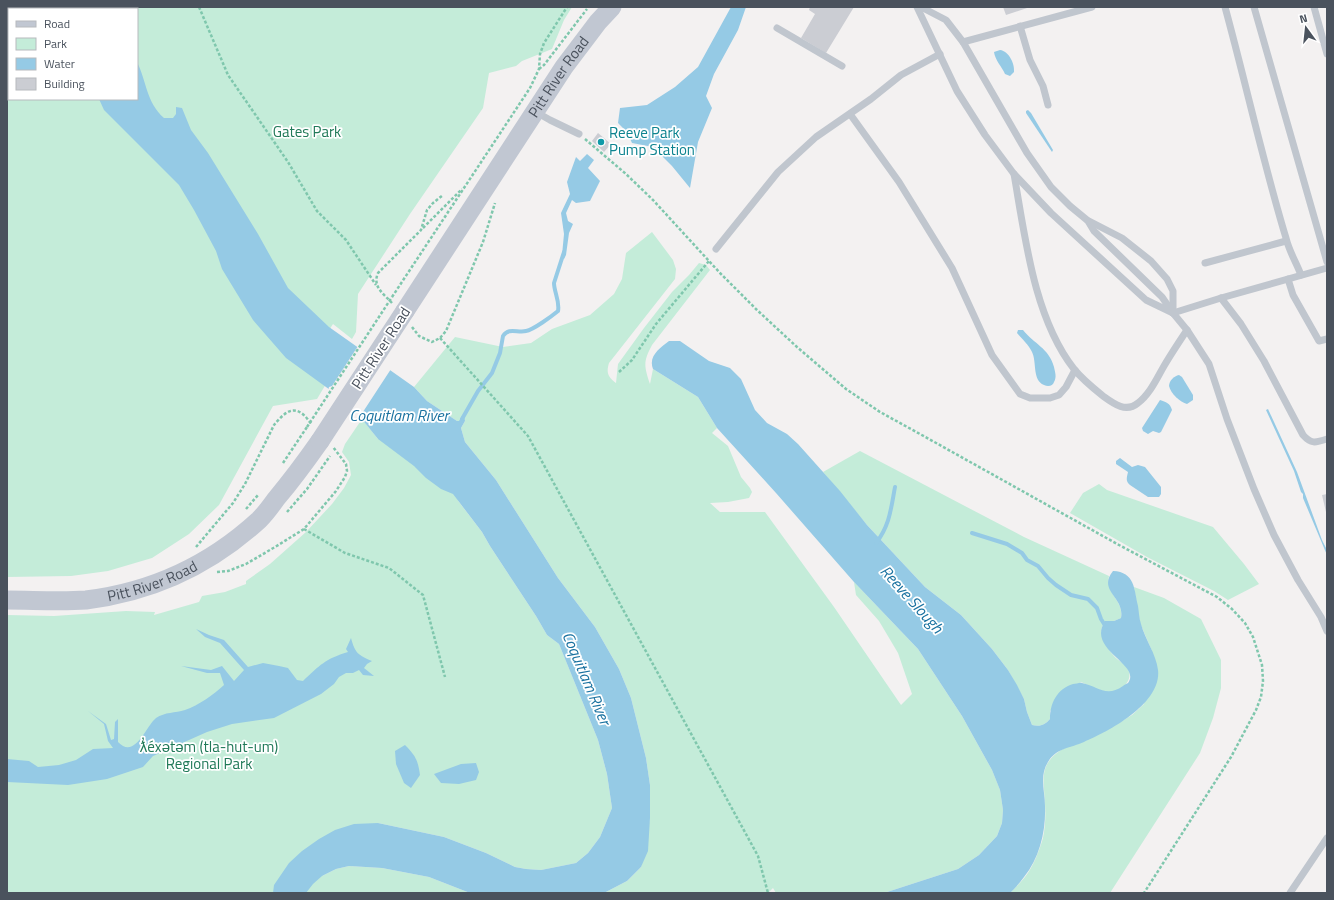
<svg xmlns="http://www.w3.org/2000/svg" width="1334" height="900" viewBox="0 0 1334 900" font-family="'Titillium Web',sans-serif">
<rect width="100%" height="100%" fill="#f3f1f1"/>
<g fill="#c4ecd9" fill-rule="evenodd">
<path d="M7,7H572L564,20L552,49L522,61L516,66L489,73L483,108L410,214L358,294L356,332L352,339L333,324L308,363L326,384L317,399L273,406L219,505L189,534L152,558L108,571L71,576L7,577ZM9,9H137V99H9Z"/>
<path d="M652,232L673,260L676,269L675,279L609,363C606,373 608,377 616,383L618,364L644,328L672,292L689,275L699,263L706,265L710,270L652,345C643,362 644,366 650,384L653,369L698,397L717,428L712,433L728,446L741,477L750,488L752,492L749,498L728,502L710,503L720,512H765L834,607L901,705L912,694L898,653L879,621L856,595L854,582L918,649L962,716L992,770L1000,790L1003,810L1002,823L997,836L979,855L958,869L884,893H776L773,888L768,893H604L627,881L641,867L650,818V785L646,758L631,698L619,669L595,627L558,578L496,480L465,442L461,428L465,421H457L427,401L414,387L455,337L503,347L531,343L552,329L590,315L614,294L622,279L626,253Z"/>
<polygon points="416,413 459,502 482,532 490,546 536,616 547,635 559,644 598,740 607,774 612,808 600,837 588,853 576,863 541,870 526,869 515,867 486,853 444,837 378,823 322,876 336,869 349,866 382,868 429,877 470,893 7,893 7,615 54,616 126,611 155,612 154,615 199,602 202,596 225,592 246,584 246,581 270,564 306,532 332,504 344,488 351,475 349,462 342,452 345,444 362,419 378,439"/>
<path d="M860,451L1024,537L1109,576C1105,594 1124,600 1121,618L1114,621H1105L1102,627L1101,632C1105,639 1108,650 1114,656C1118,661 1125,663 1128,669C1134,681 1120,693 1108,692C1099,691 1090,686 1081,682L1050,711V719C1045,725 1040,727 1032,725L1027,712L1024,699L1008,670L992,649L961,615L925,587L867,525L823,472Z"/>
<polygon points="1099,484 1107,490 1213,527 1244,564 1259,584 1228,600 1214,591 1147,557 1070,513 1083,493"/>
<path d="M1134,587L1164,598L1201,619L1221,660V688L1213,718L1200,753L1110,893H1010C1015,888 1020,883 1025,877C1033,867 1039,851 1043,838C1045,828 1046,815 1045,804C1044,781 1038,765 1061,750L1117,724L1132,715L1144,704L1152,651L1140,623Z"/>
</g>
<g fill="#95cae5">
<polygon points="731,7 746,7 738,30 714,74 706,96 712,108 698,142 690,188 672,166 653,147 632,143 627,132 618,123 620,108 647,105 675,87 698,67"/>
<path d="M1000,50C1009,51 1015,64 1014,72L1010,76L1005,74C1002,67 995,60 994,52Z"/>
<path d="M137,62C147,82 146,102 164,118H173L176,114V107L182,108L191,130L208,153L258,234L288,288L329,327L414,387L427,401L457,421H459L462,416H464L465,421L461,428L465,442L496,480L558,578L595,627L619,669L631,698L646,758L650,785V818L648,851L641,867L627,881L604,893H470L429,877L382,868L349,866L336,869L322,876L313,884L306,893H273L274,885L289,863L302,851L319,839L335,830L354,824L378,823L444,837L486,853L515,867L526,869L541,870L576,863L588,853L600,837L612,808L607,774L598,740L559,644L547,635L536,616L490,546L482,532L453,494L441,489L426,478L414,466L378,439L361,418L337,395L286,358L253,320L222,269L216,251L194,210L179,185L104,110L99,99H137Z"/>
<polygon points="1028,110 1031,113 1053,150 1052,152 1026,113 1026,111"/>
<polygon points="587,154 594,160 588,168 600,181 590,201 576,203 572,200 566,213 568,221 573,224 569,233 566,255 564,259 562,255 564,234 561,213 570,194 567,182 576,157 580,161"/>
<path d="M1018,330H1023C1034,344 1049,348 1054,367C1055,372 1057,377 1054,382C1053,386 1048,387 1044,385C1032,380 1037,362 1032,352C1029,345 1022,339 1017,333Z"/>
<path d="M669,341H680L709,361L730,368L741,379L755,410L767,423L787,434L798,444L840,491L867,525L925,587L961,615L992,649L1008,670L1017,685L1024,699L1027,712L1032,725C1040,727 1045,725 1050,719C1050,703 1057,689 1073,684C1076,684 1080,682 1082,683C1098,686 1106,698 1123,686C1124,685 1126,684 1128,683C1142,664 1086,650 1105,621H1114L1121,618C1125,597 1097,591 1113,571C1135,572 1134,589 1138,606C1139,612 1139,618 1141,624C1145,639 1156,654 1158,670C1162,703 1110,731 1084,742C1071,748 1056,748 1048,762C1039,776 1045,791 1045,806C1046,830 1040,858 1024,877C1020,883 1015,888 1010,893H884L958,869L979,855L997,836L1002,823L1003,810L1000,790L992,770L962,716L918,649L854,582L776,493L717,428L698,397L653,369C648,356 660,348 669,341Z"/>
<path d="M1179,375L1182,377L1193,395V400L1187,404C1180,402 1171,394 1169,386C1169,381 1174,376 1179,375Z"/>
<path d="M1160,400C1166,402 1170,403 1172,410L1161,432L1159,433L1153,431L1148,434L1143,431L1142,428Z"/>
<polygon points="1268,409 1297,472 1322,540 1327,550 1327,555 1303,498 1303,494 1301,492 1294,471 1266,410"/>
<path d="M1120,458L1132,467L1138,465L1145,467L1161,487V494L1159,497H1148L1130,485C1125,481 1127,477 1128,472L1116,464V461Z"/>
<path d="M196,629L209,635L224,640L248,667L263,663L279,666L288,668L297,680L303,681C320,665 325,659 348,652L346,649L351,638C355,653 358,655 372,661L367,664L364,668L374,676L363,675L359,670L353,673H346L339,677L334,684L321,694L274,718L232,724L207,732L153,756L143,767L107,779L68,785L7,782V759L29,761L38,767L59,765L76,760L93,749L113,748L108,741L104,724L88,711L106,724L111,740L114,739L115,722L118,719V742C135,760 146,726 156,718C165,712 175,713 185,710C199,705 213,695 224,685L220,673H207L181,666L211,670L222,666L234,681L244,670L220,643L205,637Z"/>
<path d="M405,745C415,755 418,760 420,775L411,788L404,783L396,764L395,751Z"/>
<polygon points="476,763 479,772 476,780 459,784 441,783 434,774 461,764"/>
</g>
<polygon fill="#f3f1f1" points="358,346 391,369 359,418 328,391 329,387 332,386"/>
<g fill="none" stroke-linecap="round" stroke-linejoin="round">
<g stroke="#95cae5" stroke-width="4">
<path d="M462,419L478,391L492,373L500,353L503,336C509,327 517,333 526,331C533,330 552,316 558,311C560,301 554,292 554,283L564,252"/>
<polyline points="972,533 1007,544 1022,553 1027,560 1038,566 1048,578 1056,585 1071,595 1088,599 1097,608 1101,619 1106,627"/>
<path d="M876,543C890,525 891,508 895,487"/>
</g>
</g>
<g fill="#cbcdd3">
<polygon points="810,7 854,7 826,53 801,38 815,14 809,10"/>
<polygon points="1003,7 1030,7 1006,15"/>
<polygon points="598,133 611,144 604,152 592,141"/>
<polygon points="1327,494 1327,512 1326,512 1322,495"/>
</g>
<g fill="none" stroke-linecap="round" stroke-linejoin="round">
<g stroke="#7fc7ad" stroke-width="2.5" stroke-dasharray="3 2" stroke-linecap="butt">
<polyline points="199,7 228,75 288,162 317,211 346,240 376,285"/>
<polyline points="539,69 544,65 587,9"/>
<polyline points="585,139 626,174 653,200 720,273 757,310 797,347 846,389 880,412 920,434 1119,545 1217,597 1232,609 1245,623 1253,637 1262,665 1263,681 1261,697 1256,710 1231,757 1144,893"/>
<polyline points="423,228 462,189"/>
<polyline points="392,297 530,88 539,69 540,54 544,43 567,7"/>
<path d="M392,303C384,294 372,287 378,273L421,230L427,210L433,203L443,195"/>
<polyline points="412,327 419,336 432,342 440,338 446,331 483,242 495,203"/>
<polyline points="440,338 528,436 758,856 768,893"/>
<polyline points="619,372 632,360 656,324 709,261"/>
<polyline points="283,463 307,427"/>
<polyline points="246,509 258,495"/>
<polyline points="287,512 307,489 330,456"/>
<polyline points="304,529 345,553 389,568 423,595 445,677"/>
<path d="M196,547L233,503L245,484L274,425C280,418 290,405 301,413C305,415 309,421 312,425"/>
<polyline points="217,572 228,571 246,564 275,547 304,529 336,491 345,477 347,471 346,464 333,447"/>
</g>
<g stroke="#c0c6ce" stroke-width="7">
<polyline points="917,7 957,91 985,135 1014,174 1051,213 1146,300 1173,313 1187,330 1209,364 1227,419 1254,489 1274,535 1298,580 1321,617 1327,631"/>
<polyline points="921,7 946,20 963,42 1027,153 1051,187 1070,206 1087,220 1122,238 1151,261 1167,279 1173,291 1173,313"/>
<path d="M1225,7C1246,84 1263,162 1286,238C1289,251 1296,262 1301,275"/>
<polyline points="1254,7 1327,262"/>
<polyline points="1314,7 1327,54"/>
<polyline points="1020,26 1030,60 1043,86 1048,105"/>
<polyline points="777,28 842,66"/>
<polyline points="963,42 1092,7"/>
<polyline points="536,112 550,120 579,134"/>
<polyline points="850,114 899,182 952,268 992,355 1020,394 1030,398 1050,398 1059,395 1066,387 1075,370"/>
<path d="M1014,174C1025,237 1034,318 1074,369C1082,379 1093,388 1103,396C1114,404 1126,413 1138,403C1150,394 1157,378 1164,366C1171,354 1179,342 1187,330"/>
<polyline points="1088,221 1094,231 1162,297 1173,313"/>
<polyline points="716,249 778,172 816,137 871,99 901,75 940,54"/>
<polyline points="1205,263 1286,241"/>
<polyline points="1288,279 1293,295 1319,341 1327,339"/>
<path d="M1221,298L1241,324L1264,361L1303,435C1311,444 1315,443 1327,439"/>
<polyline points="1173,313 1221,298 1327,268"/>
<polyline points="1290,893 1327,838"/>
</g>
<g stroke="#c1c7d2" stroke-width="19">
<path id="s1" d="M405,311L564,67L598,22L612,7"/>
<path id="s2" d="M7,600C33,600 60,602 86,600C152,592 210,565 259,520C265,514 271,506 276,499C292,480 306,461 320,441"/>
</g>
<polyline stroke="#7fc7ad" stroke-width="2.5" stroke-dasharray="3 2" stroke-linecap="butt" points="307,427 392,297"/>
<polyline stroke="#c1c7d2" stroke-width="19" points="320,441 405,311"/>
</g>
<circle fill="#0f9aa8" stroke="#fff" stroke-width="1.5" cx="601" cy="142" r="4"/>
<g text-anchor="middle" stroke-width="3.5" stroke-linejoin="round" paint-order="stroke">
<g font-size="15" fill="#4a525d" stroke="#fff">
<text dy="5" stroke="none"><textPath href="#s1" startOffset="280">Pitt River Road</textPath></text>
<text transform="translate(381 348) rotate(-57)" y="5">Pitt River Road</text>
<text dy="5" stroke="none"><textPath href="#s2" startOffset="148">Pitt River Road</textPath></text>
</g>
<g font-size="15" fill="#207958" stroke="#fff">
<text x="307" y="137">Gates Park</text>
<text x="209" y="752">ƛ̓éxətəm (tla-hut-um)<tspan x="209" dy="17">Regional Park</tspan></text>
</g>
<g font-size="15" fill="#0d838f" stroke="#fff" text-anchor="start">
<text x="609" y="138">Reeve Park<tspan x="609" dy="17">Pump Station</tspan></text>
</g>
<g font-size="16" font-style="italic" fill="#1a72a0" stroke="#fff">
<text x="399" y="421">Coquitlam River</text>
<text transform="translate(912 599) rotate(48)" y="6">Reeve Slough</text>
<text transform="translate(587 678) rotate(67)" y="6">Coquitlam River</text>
</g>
</g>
<rect width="1334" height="900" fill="none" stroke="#4a525d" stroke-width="16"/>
<rect x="8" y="8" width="130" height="92" fill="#ffffff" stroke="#b7babe"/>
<rect x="16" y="21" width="20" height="6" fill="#c1c7d2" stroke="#b7babe"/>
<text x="44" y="28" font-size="12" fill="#4a525d">Road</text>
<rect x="16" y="38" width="20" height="12" fill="#c4ecd9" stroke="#b7babe"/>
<text x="44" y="48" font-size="12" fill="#4a525d">Park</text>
<rect x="16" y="58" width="20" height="12" fill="#95cae5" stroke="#b7babe"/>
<text x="44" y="68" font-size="12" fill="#4a525d">Water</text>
<rect x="16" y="78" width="20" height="12" fill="#cbcdd3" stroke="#b7babe"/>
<text x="44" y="88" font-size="12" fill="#4a525d">Building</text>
<g transform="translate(1306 28) rotate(345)" stroke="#ffffff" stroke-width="3" paint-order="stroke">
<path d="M0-3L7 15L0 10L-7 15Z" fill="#4a525d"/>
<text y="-6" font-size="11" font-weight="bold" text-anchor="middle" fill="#4a525d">N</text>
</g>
</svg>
